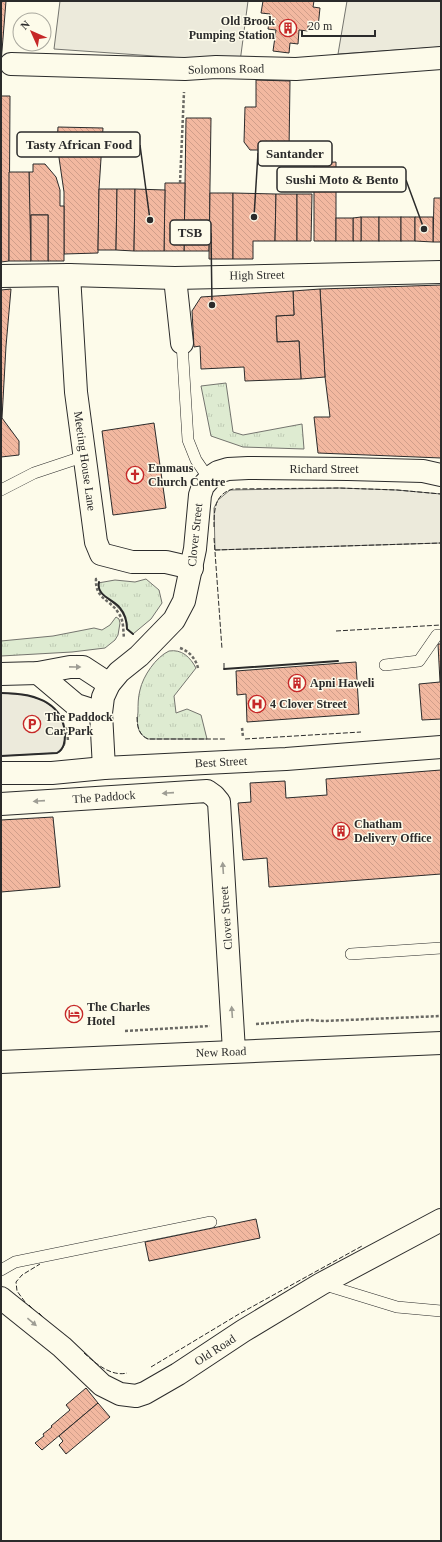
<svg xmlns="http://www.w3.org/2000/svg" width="442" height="1542" viewBox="0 0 442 1542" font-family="Georgia,serif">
<defs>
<pattern id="grass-tufts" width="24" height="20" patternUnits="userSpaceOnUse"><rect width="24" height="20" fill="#deebd1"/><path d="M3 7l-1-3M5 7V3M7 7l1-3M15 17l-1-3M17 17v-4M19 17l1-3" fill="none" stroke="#bfcab4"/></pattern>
<pattern id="building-back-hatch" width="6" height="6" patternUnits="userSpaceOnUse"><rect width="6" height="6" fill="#f2b8a0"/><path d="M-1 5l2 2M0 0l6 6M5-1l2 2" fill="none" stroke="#d09e8a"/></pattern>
</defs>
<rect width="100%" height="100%" fill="#fdfbea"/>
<g fill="url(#grass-tufts)" stroke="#74746e">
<polygon points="226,383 233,432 243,435 302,424 304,449 243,447 211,436 201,386"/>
<path d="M146,579L159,590L162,603L151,619L133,634L127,629C126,601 98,601 98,583L115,580L135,582Z"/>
<polygon points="116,617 119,619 120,623 118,635 115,640 105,648 72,652 1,656 1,641 53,636 94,628 102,630 110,625"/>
<path d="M169,651C182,649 190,657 196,668L174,696L176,713L187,709L201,715L207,739H148C136,734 137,722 138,712C138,705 138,697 140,690C143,676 156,657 169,651Z"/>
</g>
<g fill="#eceadb" stroke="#74746e">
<polygon points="60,1 248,1 240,62 54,49"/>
<polygon points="347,1 441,1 441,47 338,54"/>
<polygon points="339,488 397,490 441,494 441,543 215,550 214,508 218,500 230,490"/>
<polygon points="1,693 27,695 42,700 54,708 61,716 64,729 65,744 61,751 57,753 1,756"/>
</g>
<g fill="url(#building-back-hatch)" stroke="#2b2b2b">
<polygon points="1,1 6,1 1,63"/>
<polygon points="263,1 314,1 313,7 320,8 318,27 308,26 308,31 299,30 298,44 290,43 289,53 273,51 276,30 268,29 270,14 261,13"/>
<polygon points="256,80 290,81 289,150 250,150 244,142 245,107 256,107"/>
<polygon points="1,96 10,96 9,261 1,262"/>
<polygon points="186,118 211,118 209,251 184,251"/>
<polygon points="58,127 103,128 99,189 98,253 64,254 64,192 57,144"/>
<polygon points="336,162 336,241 314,241 314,163"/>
<polygon points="33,164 45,164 56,177 60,190 60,206 64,206 64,261 48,261 48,215 31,215 31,228 29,228 29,172 33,172"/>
<polygon points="9,172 29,172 31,261 9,261"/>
<polygon points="165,183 185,183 184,251 164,251"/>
<polygon points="99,189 117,189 116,250 98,250"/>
<polygon points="117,189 135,189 134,251 116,250"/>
<polygon points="135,189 165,190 164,251 134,251"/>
<polygon points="210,193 233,193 233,259 209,259"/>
<polygon points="233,193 276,194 275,241 253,241 253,259 233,259"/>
<polygon points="276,194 297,194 297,241 275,241"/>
<polygon points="297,194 312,194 311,241 297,241"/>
<polygon points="434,198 441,198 441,242 433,242"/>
<rect x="31" y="215" width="17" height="46"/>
<rect x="361" y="217" width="18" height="24"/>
<polygon points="361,217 361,241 353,241 353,218"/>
<rect x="379" y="217" width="22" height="24"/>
<rect x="401" y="217" width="14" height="24"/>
<polygon points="415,217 433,217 433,242 415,241"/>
<rect x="336" y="218" width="17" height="23"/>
<polygon points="441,285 441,458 318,453 314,417 330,417 325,377 320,289"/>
<polygon points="11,289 6,346 2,418 19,441 19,455 1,457 1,290"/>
<polygon points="320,289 325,377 301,379 299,341 277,342 276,316 294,315 293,291"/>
<polygon points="293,291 294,315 276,316 277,342 299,341 301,379 245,381 244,367 201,369 200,346 194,347 192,311 201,297"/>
<polygon points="154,423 166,508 113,515 102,431"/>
<polygon points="438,644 441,644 441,719 422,720 419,684 440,682"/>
<polygon points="356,662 359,714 247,722 246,694 237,695 236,671"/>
<polygon points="441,770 441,874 269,887 267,858 243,860 238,803 251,802 250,783 285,781 286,798 327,795 326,779"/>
<polygon points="53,817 60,887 1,892 1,820"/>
<polygon points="256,1219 260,1238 149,1261 145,1242"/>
<polygon points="86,1388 98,1403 42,1450 35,1443 44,1436 43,1434 52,1427 51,1426 70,1410 66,1405"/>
<polygon points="98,1403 110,1417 66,1454 59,1445 63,1441 59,1436"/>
</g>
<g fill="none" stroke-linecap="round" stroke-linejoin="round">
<defs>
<g id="lane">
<polyline points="182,343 188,440 196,460 209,479"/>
<polyline points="1,490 34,473 85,456"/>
<polyline points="385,665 419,661 437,635 441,635"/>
<polyline points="351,954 441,948"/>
<polyline points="1,1270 15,1262 211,1222"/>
<polyline points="322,1284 397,1307 441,1311"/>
</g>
<g id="street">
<polyline points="11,64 185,69 216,67 296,69 441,58"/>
<polyline points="69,275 76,392 96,542 101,554 132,562 166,562 192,568"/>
<polyline points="1,276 69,275 175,278 441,272"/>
<polyline points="175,278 182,343"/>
<polyline points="38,673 76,705 101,713"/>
<polyline points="1,674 38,673 70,667 83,667 109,684"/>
<polyline points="104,768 101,713 103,697 109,684 119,672 139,656 174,620 184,601 195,549 200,495 203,486 212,476 218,472 228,469 248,468 348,469 423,471 441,475"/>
<polyline points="1,804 207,791 214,796 219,802 234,1051"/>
<polyline points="1,1298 62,1347 102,1385 120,1394 136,1396 145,1393 178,1374 243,1331 321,1284 441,1220"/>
</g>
<g id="primary">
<polyline points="1,773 52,773 104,768 286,759 441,747"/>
<polyline points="1,1062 441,1043"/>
</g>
</defs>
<use href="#lane" stroke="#2b2b2b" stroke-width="12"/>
<use href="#street" stroke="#2b2b2b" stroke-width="24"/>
<use href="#primary" stroke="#2b2b2b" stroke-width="24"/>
<g stroke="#6a6964" stroke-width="2.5" stroke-dasharray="3 2" stroke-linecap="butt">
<polyline points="180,183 184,92"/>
<path d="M97,579H96C95,600 111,599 119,614C124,621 123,630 124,638"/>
<path d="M180,648C189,651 196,659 198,668"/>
<polyline points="67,727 68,742"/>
<polyline points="242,728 243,737"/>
<polyline points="256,1024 310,1020 324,1021 441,1016"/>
<polyline points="125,1031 210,1026"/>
</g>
<use href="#lane" stroke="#fdfbea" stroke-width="11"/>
<use href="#street" stroke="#fdfbea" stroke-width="22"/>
<use href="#primary" stroke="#fdfbea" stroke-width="22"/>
<g stroke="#2b2b2b" stroke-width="1" stroke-dasharray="5 2" stroke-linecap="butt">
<path d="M214,527C214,511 214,494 233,489L339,488L397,490L441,494"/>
<polyline points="214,538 222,649"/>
<polyline points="215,550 441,543"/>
<polyline points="336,631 441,625"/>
<polyline points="224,663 224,669"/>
<path d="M137,717C137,726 139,735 148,739H226"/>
<polyline points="245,739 361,732"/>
<polyline points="25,1302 17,1291 16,1282 22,1275 40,1264"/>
<polyline points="29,1305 34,1310"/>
<polyline points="39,1313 44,1318"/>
<path d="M84,1353C95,1363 111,1377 127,1373"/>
<polyline points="151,1367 239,1314 362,1246"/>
</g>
<g stroke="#2b2b2b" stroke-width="2">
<path d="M99,582C96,596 113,599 120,608C125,614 127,622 127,629L133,634"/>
<polyline points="224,669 338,661"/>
<path d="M1,693C30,693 63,700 65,734C65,742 64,749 57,753L1,756"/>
</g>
</g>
<defs><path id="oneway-solid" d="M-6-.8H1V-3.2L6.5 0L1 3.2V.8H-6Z"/></defs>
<g fill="#9e9d94">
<use href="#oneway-solid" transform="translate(75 667) rotate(1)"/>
<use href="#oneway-solid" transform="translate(168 793) rotate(176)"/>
<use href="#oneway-solid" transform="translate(39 801) rotate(176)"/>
<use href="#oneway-solid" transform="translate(223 868) rotate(-94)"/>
<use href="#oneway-solid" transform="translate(232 1012) rotate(-94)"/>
<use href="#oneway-solid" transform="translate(32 1322) rotate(40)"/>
</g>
<defs>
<symbol id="building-ring" viewBox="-11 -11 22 22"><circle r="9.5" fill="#fdfbea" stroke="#c62828" stroke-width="1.5"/><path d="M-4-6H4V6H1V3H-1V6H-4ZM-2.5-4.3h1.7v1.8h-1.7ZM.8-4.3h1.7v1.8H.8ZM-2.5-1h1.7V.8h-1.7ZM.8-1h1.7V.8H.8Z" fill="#c62828"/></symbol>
<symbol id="church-ring" viewBox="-11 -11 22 22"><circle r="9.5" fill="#fdfbea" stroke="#c62828" stroke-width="1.5"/><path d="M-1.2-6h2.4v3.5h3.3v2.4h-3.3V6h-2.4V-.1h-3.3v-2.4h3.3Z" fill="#c62828"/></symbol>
<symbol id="hospital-ring" viewBox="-11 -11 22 22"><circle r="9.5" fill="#fdfbea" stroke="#c62828" stroke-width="1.5"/><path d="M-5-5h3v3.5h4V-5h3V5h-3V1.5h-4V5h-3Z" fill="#c62828"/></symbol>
<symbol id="parking-ring" viewBox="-11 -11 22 22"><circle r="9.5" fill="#fdfbea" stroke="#c62828" stroke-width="1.5"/><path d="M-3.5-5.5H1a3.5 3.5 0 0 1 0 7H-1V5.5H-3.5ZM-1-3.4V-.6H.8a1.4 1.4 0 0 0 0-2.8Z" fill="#c62828"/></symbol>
<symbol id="hotel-ring" viewBox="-11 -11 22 22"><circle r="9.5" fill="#fdfbea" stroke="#c62828" stroke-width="1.5"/><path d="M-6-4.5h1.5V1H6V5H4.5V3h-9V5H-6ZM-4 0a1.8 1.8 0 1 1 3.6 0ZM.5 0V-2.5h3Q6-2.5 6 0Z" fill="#c62828"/></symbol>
</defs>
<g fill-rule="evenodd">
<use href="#building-ring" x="278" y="18" width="20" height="20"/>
<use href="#church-ring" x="125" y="465" width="20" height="20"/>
<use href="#building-ring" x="287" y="673" width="20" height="20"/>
<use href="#hospital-ring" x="247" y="694" width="20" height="20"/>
<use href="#parking-ring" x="22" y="714" width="20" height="20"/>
<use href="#building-ring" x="331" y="821" width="20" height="20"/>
<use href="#hotel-ring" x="64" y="1004" width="20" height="20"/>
</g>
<g text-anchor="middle" stroke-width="3" stroke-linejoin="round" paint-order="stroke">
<g font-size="12" font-weight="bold" fill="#2b2b2b" stroke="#fdfbea" text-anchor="start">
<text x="275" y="25" text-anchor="end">Old Brook<tspan x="275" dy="14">Pumping Station</tspan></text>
<text x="148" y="472">Emmaus<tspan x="148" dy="14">Church Centre</tspan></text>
<text x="310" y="687">Apni Haweli</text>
<text x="270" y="708">4 Clover Street</text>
<text x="45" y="721">The Paddock<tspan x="45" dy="14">Car Park</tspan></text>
<text x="354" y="828">Chatham<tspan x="354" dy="14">Delivery Office</tspan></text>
<text x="87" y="1011">The Charles<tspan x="87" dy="14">Hotel</tspan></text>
</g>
<g font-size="12" fill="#2b2b2b" stroke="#fdfbea">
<text transform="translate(226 69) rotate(-1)" y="4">Solomons Road</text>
<text transform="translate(257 275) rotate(-1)" y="4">High Street</text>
<text transform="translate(85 461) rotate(82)" y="4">Meeting House Lane</text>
<text x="324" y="473">Richard Street</text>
<text transform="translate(195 535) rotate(-84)" y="4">Clover Street</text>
<text transform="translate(221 762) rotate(-3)" y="4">Best Street</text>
<text transform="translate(104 797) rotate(-4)" y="4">The Paddock</text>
<text transform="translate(226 918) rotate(-94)" y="4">Clover Street</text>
<text transform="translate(221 1052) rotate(-2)" y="4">New Road</text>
<text transform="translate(215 1350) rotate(-33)" y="4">Old Road</text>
</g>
</g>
<path fill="none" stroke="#2b2b2b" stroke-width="1.5" d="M150 220L140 145M254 217L258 153M424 229L406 180M212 305L211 233"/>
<g fill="#2b2b2b" stroke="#fdfbea" stroke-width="1.5">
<circle cx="150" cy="220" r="4"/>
<circle cx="254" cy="217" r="4"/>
<circle cx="424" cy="229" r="4"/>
<circle cx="212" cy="305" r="4"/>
</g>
<g fill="#fdfbea" stroke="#2b2b2b" stroke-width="1.5">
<rect x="17" y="132" width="123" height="25" rx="4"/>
<rect x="258" y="141" width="74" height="25" rx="4"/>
<rect x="277" y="167" width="129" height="25" rx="4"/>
<rect x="170" y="220" width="41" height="25" rx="4"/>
</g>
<g font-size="13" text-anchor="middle" font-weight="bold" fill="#2b2b2b">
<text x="79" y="149">Tasty African Food</text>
<text x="295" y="158">Santander</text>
<text x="342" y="184">Sushi Moto &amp; Bento</text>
<text x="190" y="237">TSB</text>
</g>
<rect width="442" height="1542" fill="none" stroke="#2b2b2b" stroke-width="4"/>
<g transform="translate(32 32) rotate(315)"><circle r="19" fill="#fdfbea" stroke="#a9a89e"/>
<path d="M0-3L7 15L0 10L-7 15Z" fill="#c62828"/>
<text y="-6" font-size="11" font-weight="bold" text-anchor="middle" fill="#2b2b2b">N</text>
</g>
<path d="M302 30v6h73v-6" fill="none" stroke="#2b2b2b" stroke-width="2"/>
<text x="308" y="30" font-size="12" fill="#2b2b2b" stroke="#fdfbea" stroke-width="3" paint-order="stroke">20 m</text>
</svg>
